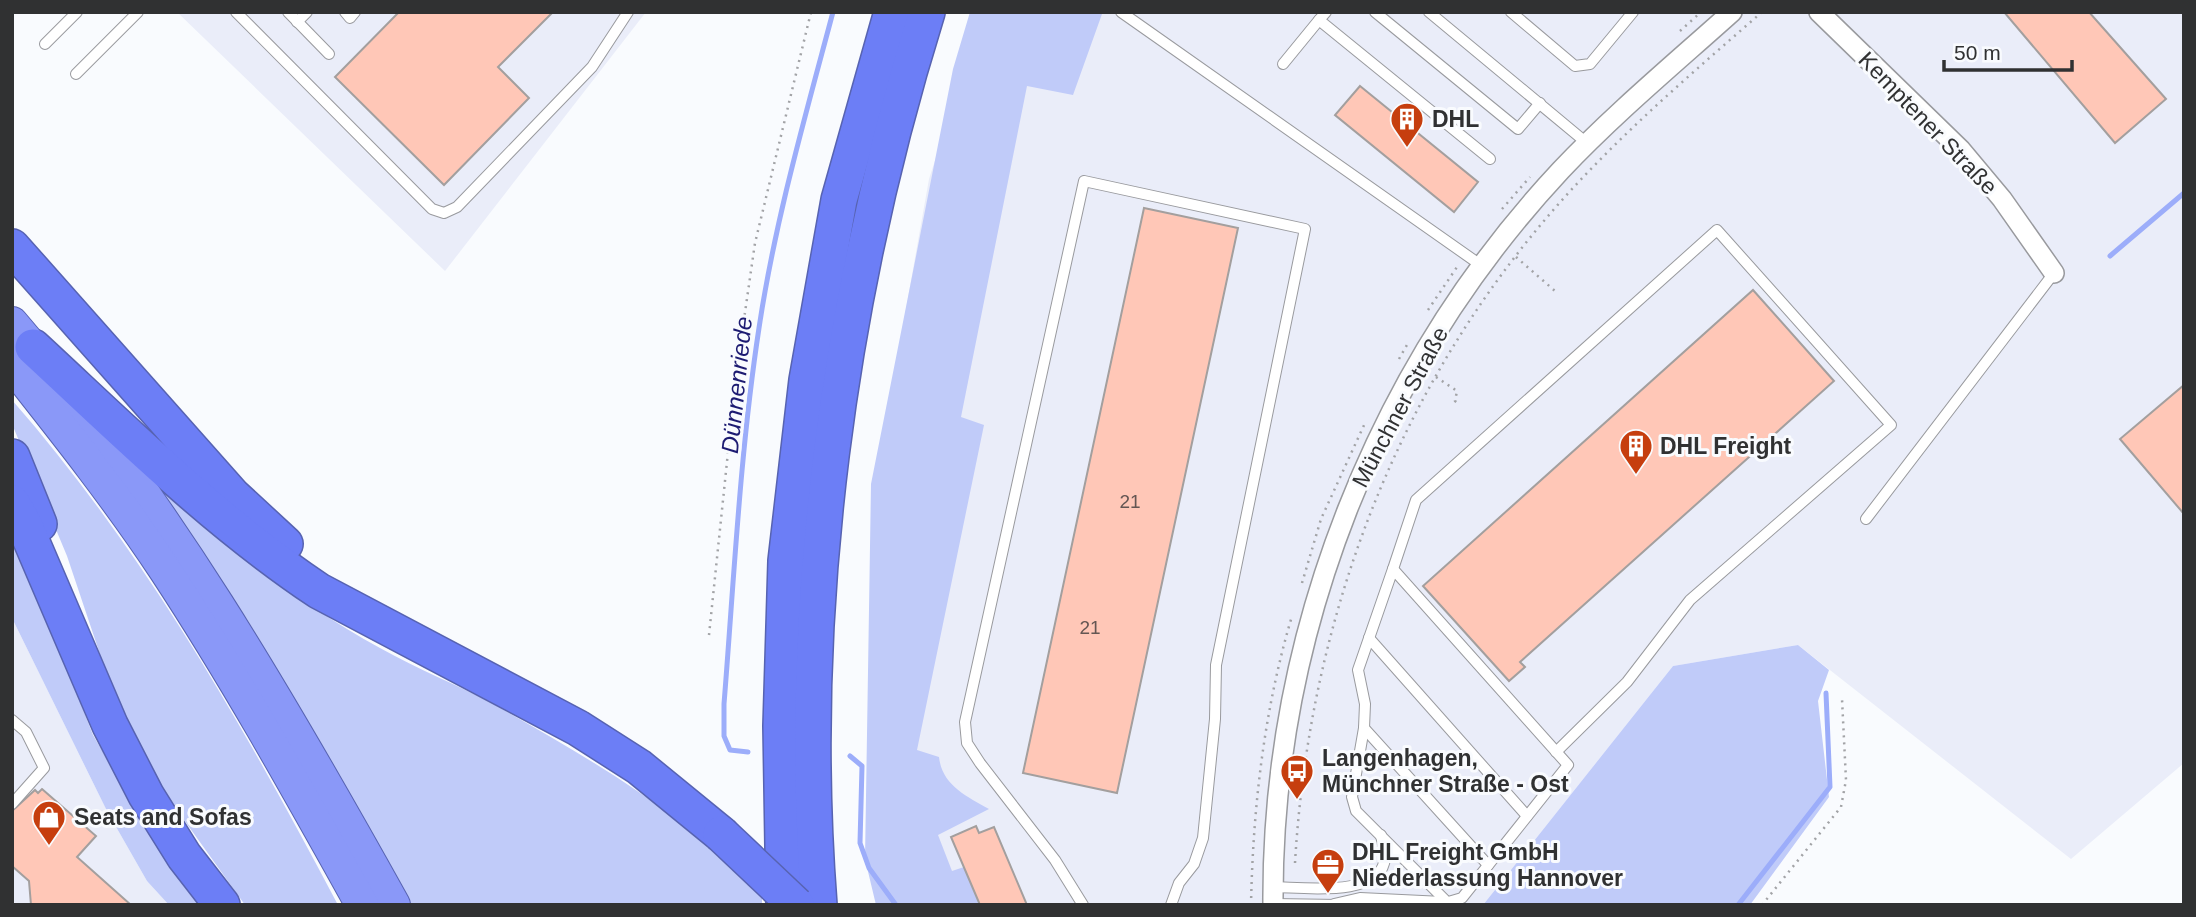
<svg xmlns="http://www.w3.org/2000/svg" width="2196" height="917" viewBox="0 0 2196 917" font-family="Helvetica,sans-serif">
<rect width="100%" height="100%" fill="#f9fbfe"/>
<g fill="#eaedf9">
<polygon points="177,12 646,12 445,271"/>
<polygon points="983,12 2184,12 2184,763 2071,859 1798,645 1673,666 1483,905 898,905 876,478 929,179"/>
<polygon points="12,618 107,811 147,881 169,905 12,905"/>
</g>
<g fill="#c0cbf9">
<path d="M970,12L1102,14L1073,95L1027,86L961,417L984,425L917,750L939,757C942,785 966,796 989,809L938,835L952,871L964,867L980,905H876L865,859L871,484L953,69Z"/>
<path d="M12,400C145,552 244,727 338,905H245L159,785L109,681L67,556L12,424Z"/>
<path d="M167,491C233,551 302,605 380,648C417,669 456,684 493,704C588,757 685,815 762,891V905H410L247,619L159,497Z"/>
<polygon points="12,527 93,735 156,844 199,905 169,905 147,881 107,811 12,618"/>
<polygon points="1798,645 1829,670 1818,701 1829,797 1750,905 1483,905 1673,666"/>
</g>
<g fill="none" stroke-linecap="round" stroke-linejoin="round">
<g stroke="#9cadfa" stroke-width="5">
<polyline points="2110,256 2184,193"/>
<path d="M748,752L730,750L724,736V704C734,579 740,452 759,328C775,221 805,117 833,12"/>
<polyline points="850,756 862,766 860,843 869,868 896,905"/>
<polyline points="1738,905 1830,787 1826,693"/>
</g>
</g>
<g fill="#ffc7b7" stroke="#a39f9e" stroke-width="2">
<polygon points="399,12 553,12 498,67 529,98 444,185 335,77"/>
<polygon points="2004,12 2089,12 2166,99 2115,143"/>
<polygon points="1360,86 1478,182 1454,212 1335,115"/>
<polygon points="1144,208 1238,228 1117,793 1023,773"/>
<polygon points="1753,290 1834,381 1520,662 1525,667 1509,681 1423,586"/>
<polygon points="2184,385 2184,514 2120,439"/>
<polygon points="42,789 96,836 77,857 131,905 31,905 29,881 12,866 12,811 35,790 38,793"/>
<polygon points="976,826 979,833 994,827 1027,905 980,905 951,837"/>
</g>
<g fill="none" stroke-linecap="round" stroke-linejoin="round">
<defs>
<g id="service">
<polyline points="236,12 432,209 444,213 457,207 592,67 628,12"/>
<polyline points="288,12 329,54"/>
<polyline points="345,12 350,18 355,12"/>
<polyline points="1121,12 1482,266"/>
<polyline points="1326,12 1319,20 1490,159"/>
<polyline points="1375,12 1518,129 1540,103"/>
<polyline points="1429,12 1588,144"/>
<polyline points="1511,12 1575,66 1590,64 1633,12"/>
<polyline points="297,22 307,12"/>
<polyline points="45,44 77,12"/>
<polyline points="1283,64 1319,20"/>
<polyline points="76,74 138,12"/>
<polyline points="1866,519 2054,273"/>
<polyline points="1393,569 1416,500 1717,230 1891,425 1690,600 1627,682 1556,752"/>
<polyline points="1369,638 1527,816"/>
<polyline points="12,720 26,732 44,768 12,804"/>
<polyline points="1364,728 1488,865"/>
<path d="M1273,887C1301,887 1383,899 1385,857C1385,850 1382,842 1381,835"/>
<polyline points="1273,904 1339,905"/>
<polyline points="1334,904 1360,898 1443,902"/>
<polyline points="1083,905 1055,860 980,763 967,743 965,722 1084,181 1305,229 1216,665 1215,719 1203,838 1194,864 1179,883 1171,905"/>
<polyline points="1438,905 1462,898 1568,765 1393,569 1358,670 1365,704 1364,728 1352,797 1356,811 1447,902"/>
</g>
<g id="minor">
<polyline points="1819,12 1961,150 2002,199 2054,273"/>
<path d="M1273,905C1271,635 1377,367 1561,170C1614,114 1674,64 1732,12"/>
</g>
<g id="trunk">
<path d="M12,323C164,500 281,702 394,905"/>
<path d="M12,365C65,432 118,499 165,570C236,678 299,792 362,905"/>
</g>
<g id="motorway">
<polyline points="12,247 233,496 285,544"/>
<path d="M33,347C125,432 214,521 319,591L578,728L639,767L721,834"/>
<polyline points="12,457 39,524"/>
<polyline points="12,503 24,524 110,725 146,795 184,856 222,905"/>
<polyline points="784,905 781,726 786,561 807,380 839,200 892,12"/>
<path d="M819,905C796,609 839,294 927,12"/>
</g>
</defs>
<use href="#service" stroke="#999a9e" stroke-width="12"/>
<use href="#minor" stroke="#999a9e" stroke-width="22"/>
<use href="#trunk" stroke="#5763b1" stroke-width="34"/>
<use href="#motorway" stroke="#5763b1" stroke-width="38"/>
<g stroke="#a2a3a6" stroke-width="2.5" stroke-dasharray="2 5" stroke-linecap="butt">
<polyline points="1680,31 1701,12"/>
<polyline points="1502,209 1530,177"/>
<polyline points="1516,257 1555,291"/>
<polyline points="1428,310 1457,267"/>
<polyline points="1399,359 1408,343"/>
<polyline points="1436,377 1457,391 1455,401 1459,404"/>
<polyline points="1302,583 1321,519 1365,423"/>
<polyline points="709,635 736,375 755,243 811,12"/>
<path d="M1295,863C1309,622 1395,391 1555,208C1617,137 1691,74 1762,12"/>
<path d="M1251,905C1253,807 1264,710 1292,616"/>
<polyline points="1762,905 1841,807 1846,780 1842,699"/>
</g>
<use href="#service" stroke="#fff" stroke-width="10"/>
<use href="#minor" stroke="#fff" stroke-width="19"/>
<use href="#trunk" stroke="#8a98f8" stroke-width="32"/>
<use href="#motorway" stroke="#6c7ef6" stroke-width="35"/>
<defs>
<polyline id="motorway-bridge" points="721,834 796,905"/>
</defs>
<use href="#motorway-bridge" stroke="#5763b1" stroke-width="38" stroke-linecap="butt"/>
<use href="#motorway-bridge" stroke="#6c7ef6" stroke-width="35"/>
</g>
<defs>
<symbol id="building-pin" viewBox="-11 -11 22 30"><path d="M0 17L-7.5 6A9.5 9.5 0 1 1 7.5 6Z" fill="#c63e0e" stroke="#f9fbfe"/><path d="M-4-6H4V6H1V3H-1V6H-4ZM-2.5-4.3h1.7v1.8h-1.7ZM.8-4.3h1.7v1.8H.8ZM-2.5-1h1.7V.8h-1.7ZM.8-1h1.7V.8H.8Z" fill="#fff"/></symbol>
<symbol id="bus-pin" viewBox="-11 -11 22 30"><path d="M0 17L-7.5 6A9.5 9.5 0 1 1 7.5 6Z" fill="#c63e0e" stroke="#f9fbfe"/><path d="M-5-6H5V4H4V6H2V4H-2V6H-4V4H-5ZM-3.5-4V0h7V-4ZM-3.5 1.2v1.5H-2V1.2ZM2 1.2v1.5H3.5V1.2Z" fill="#fff"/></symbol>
<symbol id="shop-pin" viewBox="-11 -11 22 30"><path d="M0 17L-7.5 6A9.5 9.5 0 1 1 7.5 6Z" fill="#c63e0e" stroke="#f9fbfe"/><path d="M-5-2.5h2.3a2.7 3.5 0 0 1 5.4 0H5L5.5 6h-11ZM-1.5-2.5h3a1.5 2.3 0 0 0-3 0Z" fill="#fff"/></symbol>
<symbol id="office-pin" viewBox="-11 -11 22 30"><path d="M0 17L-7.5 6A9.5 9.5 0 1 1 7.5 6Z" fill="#c63e0e" stroke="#f9fbfe"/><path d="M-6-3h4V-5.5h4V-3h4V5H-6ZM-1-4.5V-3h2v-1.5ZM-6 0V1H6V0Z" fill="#fff"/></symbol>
</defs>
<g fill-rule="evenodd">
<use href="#building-pin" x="1388" y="100" width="38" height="52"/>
<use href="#building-pin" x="1617" y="427" width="38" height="52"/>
<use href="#bus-pin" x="1278" y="752" width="38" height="52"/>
<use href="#shop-pin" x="30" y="798" width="38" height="52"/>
<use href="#office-pin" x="1309" y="846" width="38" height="52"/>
</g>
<g text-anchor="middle" stroke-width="6" stroke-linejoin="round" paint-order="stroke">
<g font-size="19" fill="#645653">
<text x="1130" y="508">21</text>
<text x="1090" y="634">21</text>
</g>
<g font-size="23" font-weight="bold" fill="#303132" stroke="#f9fbfe" text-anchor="start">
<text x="1432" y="127">DHL</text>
<text x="1660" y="454">DHL Freight</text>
<text x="1322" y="766">Langenhagen,<tspan x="1322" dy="26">Münchner Straße - Ost</tspan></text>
<text x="74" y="825">Seats and Sofas</text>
<text x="1352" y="860">DHL Freight GmbH<tspan x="1352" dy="26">Niederlassung Hannover</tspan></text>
</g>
<g font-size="23" fill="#303132" stroke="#f9fbfe">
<text transform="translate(1928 123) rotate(46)" y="8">Kemptener Straße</text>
<text transform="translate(1400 407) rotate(-62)" y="8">Münchner Straße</text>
</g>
<g font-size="24" font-style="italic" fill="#1d1b72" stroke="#f9fbfe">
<text transform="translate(737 385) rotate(-84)" y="8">Dünnenriede</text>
</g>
</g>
<rect width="2196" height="917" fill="none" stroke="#303132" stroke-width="28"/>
<path d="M1944 60v10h128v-10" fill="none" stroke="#303132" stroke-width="3.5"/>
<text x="1954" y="60" font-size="21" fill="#303132" stroke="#f9fbfe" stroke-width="5" paint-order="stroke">50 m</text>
</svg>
